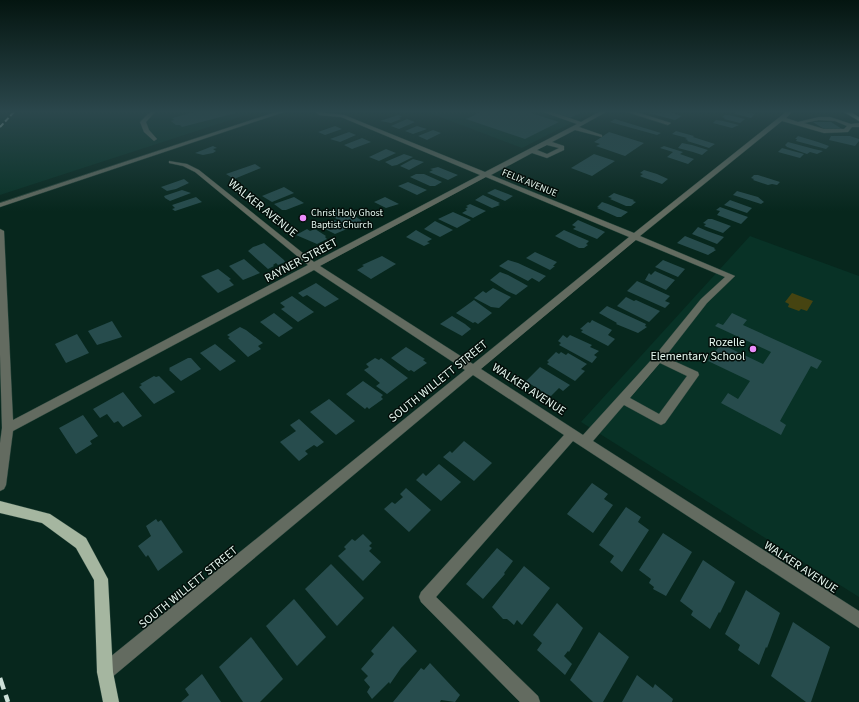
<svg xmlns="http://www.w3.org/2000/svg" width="859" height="702" viewBox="0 0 859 702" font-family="'Source Sans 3',sans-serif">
<rect width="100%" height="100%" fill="#07271d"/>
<g fill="#083226">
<polygon points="0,112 255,112 0,195"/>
<polygon points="427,112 593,112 522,148"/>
<polygon points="750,236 859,276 859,597 581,422"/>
</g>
<polygon fill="#464411" points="792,293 813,301 807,311 801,309 799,311 788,307 789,304 785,302"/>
<g fill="#274c4d">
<polygon points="194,112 236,112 236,113 182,127 180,125 176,125 171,121 174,120 172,118"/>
<polygon points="481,112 528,112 559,122 525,139 466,119"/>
<polygon points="552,112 582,112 570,118"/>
<polygon points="669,112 682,116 675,120 648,113"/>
<polygon points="736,112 747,112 755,114 751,118 735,114"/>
<polygon points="398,115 402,116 399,118 401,119 391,123 380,121"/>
<polygon points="725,115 729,115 745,119 740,123 724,119 725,118 722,117"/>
<polygon points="407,119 415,122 399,129 391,126"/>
<polygon points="615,119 618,120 661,133 657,135 610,122"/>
<polygon points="716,120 723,121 739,125 732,128 713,123"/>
<polygon points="813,122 831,122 842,129 824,129"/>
<polygon points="335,126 342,129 325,135 318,132"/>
<polygon points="417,126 427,129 413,134 405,131"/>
<polygon points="433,130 441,133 427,140 418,136"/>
<polygon points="676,131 694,136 693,137 715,144 709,148 700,145 687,141 688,140 685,139 687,138 672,134"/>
<polygon points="349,132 356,135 340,142 330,139"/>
<polygon points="609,132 644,143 625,156 596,146 600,144 594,142"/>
<polygon points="798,136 818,142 829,146 826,149 796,141 797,139 795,139"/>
<polygon points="831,136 850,136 859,139 859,141 855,146 829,140"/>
<polygon points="362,138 371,142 352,149 344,145"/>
<polygon points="788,142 814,149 823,151 817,154 810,152 807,154 787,147 785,145"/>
<polygon points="682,143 692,145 708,150 702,155 693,152 678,148"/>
<polygon points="213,146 217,148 213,149 216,151 213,153 203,155 195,153"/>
<polygon points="664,146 683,152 680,154 694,159 688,164 667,157 673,152 660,148"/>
<polygon points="782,148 804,154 800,158 778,152"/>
<polygon points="386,149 396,153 379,161 369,157"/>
<polygon points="404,154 413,157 397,165 392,166 385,162"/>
<polygon points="594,154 615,161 592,176 571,168"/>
<polygon points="413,159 424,162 409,170 400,166"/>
<polygon points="255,164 261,168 234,179 226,174"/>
<polygon points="438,167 458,175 448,180 429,172 433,170 430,169"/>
<polygon points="644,170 657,174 668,179 662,184 642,177 640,176 643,174 640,173"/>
<polygon points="416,174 424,174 442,182 435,186 430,186 410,177"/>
<polygon points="754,175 758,175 780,182 777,185 772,184 768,185 753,180 754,179 751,178"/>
<polygon points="184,179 189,183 176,189 167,191 161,187"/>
<polygon points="408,182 427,190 417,195 398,186"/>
<polygon points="284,187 294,193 272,202 262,196"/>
<polygon points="495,189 513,196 505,201 487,193"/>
<polygon points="182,190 191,193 170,201 165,198 164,196"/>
<polygon points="737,191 758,197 764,202 761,204 733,195"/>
<polygon points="614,193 634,200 633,201 636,202 631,206 626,206 610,199 612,198 608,197"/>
<polygon points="483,195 500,203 498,204 500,205 492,208 475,200"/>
<polygon points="196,197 202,202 175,211 172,209 175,208 172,205"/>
<polygon points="294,197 304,203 286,210 282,210 274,204"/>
<polygon points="385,197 399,204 386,208 374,202"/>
<polygon points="730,200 752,208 747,213 724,205"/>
<polygon points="602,202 608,204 628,212 621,217 617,217 597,208 599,207 597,207"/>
<polygon points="470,204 486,211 473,218 462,213 467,210 465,209 468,207 466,206"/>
<polygon points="720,207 748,217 741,224 717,215 720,211 716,210"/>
<polygon points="339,208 351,214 361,220 361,222 348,226 327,213"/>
<polygon points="453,212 471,220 457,228 438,219"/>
<polygon points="708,219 712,219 731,226 723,233 704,226 706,224 703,223"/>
<polygon points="335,220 347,229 335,234 321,227"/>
<polygon points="578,220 601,230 605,232 597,239 573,229 576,227 572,225"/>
<polygon points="435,221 453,230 440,237 424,229"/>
<polygon points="698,227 707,231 724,237 717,244 692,234"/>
<polygon points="307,229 310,231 315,229 326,236 325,237 327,239 317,244 296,235"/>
<polygon points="416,230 432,239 427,242 430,243 424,246 406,237"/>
<polygon points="564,230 589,241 586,244 588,245 584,248 579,248 555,236"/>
<polygon points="685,236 715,248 714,249 716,250 708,255 677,243"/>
<polygon points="264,243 284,260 285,262 278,265 276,263 273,265 274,266 268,269 248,251 253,247"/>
<polygon points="535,252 557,262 553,266 555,266 550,270 526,258"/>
<polygon points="382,256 396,264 371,279 357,270 364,266 362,265"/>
<polygon points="244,259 260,273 243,280 229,266"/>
<polygon points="508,260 518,263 546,276 539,282 532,278 528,281 499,266"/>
<polygon points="663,260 685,269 678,277 655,267"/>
<polygon points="218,269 231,279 229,280 234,285 218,293 201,276"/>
<polygon points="655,271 675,280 666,290 645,280 649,273 651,275"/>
<polygon points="500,272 508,275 528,286 516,295 507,291 490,280"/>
<polygon points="637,281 670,296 665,301 670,303 665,308 627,291"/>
<polygon points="316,283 339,299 325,307 307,295 303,297 298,293"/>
<polygon points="493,288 511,297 499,308 491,307 474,298 483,291 486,293"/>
<polygon points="292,296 314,312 298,322 281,309 285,307 280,303"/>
<polygon points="626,297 634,301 636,300 660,311 649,322 617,306"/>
<polygon points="474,300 492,313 478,324 475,322 473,323 456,313"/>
<polygon points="607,306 646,324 645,326 647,327 638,333 616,324 617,323 599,313"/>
<polygon points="274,313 293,328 279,337 260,322"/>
<polygon points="732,313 747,320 743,325 822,361 817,369 811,366 780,421 786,425 781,435 721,403 728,393 738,399 750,381 708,361 721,344 763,364 771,352 715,326 718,323 723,325"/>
<polygon points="452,316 465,324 471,329 462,336 440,324"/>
<polygon points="592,320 612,330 608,335 615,339 608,346 581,332 583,330 580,329 588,322 590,323"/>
<polygon points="112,321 122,337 97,345 88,331"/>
<polygon points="240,327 246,330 263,343 258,346 261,349 248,357 228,338 230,337 227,335"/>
<polygon points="77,334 89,353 66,363 55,344"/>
<polygon points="563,335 567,338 570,335 592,345 590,347 599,351 594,355 597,357 592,363 559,345 561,343 558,341"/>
<polygon points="215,344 236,361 220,371 200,353"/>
<polygon points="406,347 425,359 423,360 427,363 414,372 411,370 409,371 391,358"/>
<polygon points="556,352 559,354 561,352 566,355 568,353 587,364 581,369 585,371 575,381 547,364 549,362 547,361"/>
<polygon points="188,358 191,358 201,369 181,381 169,370 170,369 169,368"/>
<polygon points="375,358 379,360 381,358 408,378 387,394 376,386 380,383 364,370 369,367 366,364"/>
<polygon points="540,367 570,385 563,391 559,388 551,396 544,393 526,381"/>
<polygon points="154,376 156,377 159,376 175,392 154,404 139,387 142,385 140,384"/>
<polygon points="363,381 383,395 381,397 383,399 369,409 367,407 365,409 346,394"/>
<polygon points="123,392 142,416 123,427 118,421 114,423 107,414 100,418 93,409"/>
<polygon points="329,399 355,421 336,435 310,412"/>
<polygon points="83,415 98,436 90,441 92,444 76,454 59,428"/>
<polygon points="299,419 324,442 317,447 314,445 305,451 308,454 299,461 280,442 296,431 290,425"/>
<polygon points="464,441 492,463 474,481 443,457 450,451 452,453"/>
<polygon points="439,464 461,482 441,501 416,480 423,473 426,476"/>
<polygon points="592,483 608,494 604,499 613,505 593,533 567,514"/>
<polygon points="406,488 431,510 409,532 384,509 392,502 395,504 403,497 400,494"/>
<polygon points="626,507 641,517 638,522 649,530 622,572 610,562 614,556 599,545"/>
<polygon points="156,519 158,522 161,520 183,552 158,571 148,555 146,557 138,546 151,536 146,526"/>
<polygon points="663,533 692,552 666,596 653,589 654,587 649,583 651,579 639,570"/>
<polygon points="363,534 372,543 369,546 372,548 369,551 381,562 363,581 338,556 346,549 344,547 352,539 355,541"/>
<polygon points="497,548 513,561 504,573 505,574 483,599 466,584"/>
<polygon points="703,560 735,582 720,613 719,612 710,629 691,615 693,611 680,601"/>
<polygon points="331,564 364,598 337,626 305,589"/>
<polygon points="524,566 550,588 522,625 517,620 514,625 507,619 503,619 492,607"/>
<polygon points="746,590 780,613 767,648 766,647 759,665 738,650 740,645 725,634"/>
<polygon points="294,599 326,637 297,666 266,626"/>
<polygon points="557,603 583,628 569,652 568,651 564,656 572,664 565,675 537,650 542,643 533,635"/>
<polygon points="793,622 830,647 811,702 806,702 771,676"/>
<polygon points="393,626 417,651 401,668 390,684 389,682 372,699 367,692 370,687 364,680 368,676 361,669 374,654 371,651"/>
<polygon points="599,632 629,657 603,702 593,702 570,680"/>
<polygon points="251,637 283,679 260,702 243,702 219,667"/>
<polygon points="430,663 460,695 455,702 441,700 440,702 393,702 421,668 424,670"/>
<polygon points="202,674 221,702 181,702 189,695 185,689"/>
<polygon points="637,675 653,688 655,684 673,699 672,702 622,702"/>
</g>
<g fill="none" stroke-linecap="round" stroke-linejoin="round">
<defs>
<g id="minor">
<polygon points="150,112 155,112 146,122 149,130 157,139 154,141 144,132 140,122"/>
<polygon points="276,112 284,112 0,207 0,203"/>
<path d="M317,112L344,115L485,172L577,124L543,112H552L581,122L599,112H606L579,127L602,135V137L575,130L552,142L564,146V150L547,158L532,153L491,175L634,233L786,112H792L786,118L798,122L819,117H830L851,124L859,123V127H852L848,132L824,133L782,121L640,236L735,276L707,303L665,357L698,372L699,375L665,423L661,425L657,423L624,405L593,441L859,611V628L573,441L436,597L538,696L540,702H520L421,602L419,597L421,592L564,435L473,375L111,678L105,680L99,678L97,672L99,666L465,370L314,270L13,431L6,485L4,489L0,491V443L2,428L0,355V229L4,231L13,420L308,265L195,172L183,166L169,163V161L187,164L199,170L314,262L480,175L341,117L319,115ZM819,120L835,121L847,126L844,129H824L804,123ZM547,145L559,148L547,154L537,150ZM486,177L629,237L473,364L320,266ZM636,240L725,277L701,299L653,358L583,435L481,369ZM660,363L687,376L659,414L630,398Z"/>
<polygon points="627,112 636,112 671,123 668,125"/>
</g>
<g id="major">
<polygon points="844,112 851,112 859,117 859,121"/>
<polygon points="0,501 50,514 86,538 108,579 113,672 119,702 103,702 97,672 94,580 76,548 42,523 0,513"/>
</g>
</defs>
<use href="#minor" stroke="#26443a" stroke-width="1"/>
<use href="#major" stroke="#26443a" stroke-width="1"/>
<use href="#minor" fill="#636b60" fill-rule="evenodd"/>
<use href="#major" fill="#a5b6a0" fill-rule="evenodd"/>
<polyline stroke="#cde0d8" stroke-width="2" stroke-dasharray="5 2.5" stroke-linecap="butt" points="0,127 14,112"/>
<polyline stroke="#cde0d8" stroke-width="4.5" stroke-dasharray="12 6" stroke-linecap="butt" points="0,678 8,702"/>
</g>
<linearGradient id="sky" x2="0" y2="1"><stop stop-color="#041510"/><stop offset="0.53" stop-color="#2b474c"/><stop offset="1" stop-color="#2b474c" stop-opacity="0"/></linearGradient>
<rect width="859" height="211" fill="url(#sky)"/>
<g fill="#eb8dfb" stroke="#030d09" stroke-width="1.5">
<circle cx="303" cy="218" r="4"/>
<circle cx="753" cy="349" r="4"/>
</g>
<g text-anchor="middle" stroke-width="3" stroke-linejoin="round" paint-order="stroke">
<g font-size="10" fill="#e4f6ee" stroke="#030d09">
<text transform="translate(530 182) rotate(22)" y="4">FELIX AVENUE</text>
</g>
<g font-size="10" fill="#e4f6ee" stroke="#030d09" text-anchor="start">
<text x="311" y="216">Christ Holy Ghost<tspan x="311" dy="12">Baptist Church</tspan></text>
</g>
<g font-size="12" fill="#e4f6ee" stroke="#030d09">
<text transform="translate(263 208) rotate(39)" y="4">WALKER AVENUE</text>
<text transform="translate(301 260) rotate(-28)" y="4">RAYNER STREET</text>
<text transform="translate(438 381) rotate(-39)" y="4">SOUTH WILLETT STREET</text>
<text transform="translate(529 389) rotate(33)" y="4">WALKER AVENUE</text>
<text transform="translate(801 567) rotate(33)" y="4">WALKER AVENUE</text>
<text transform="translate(188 587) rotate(-39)" y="4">SOUTH WILLETT STREET</text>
</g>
<g font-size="12" fill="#e4f6ee" stroke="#030d09" text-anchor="end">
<text x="745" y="346">Rozelle<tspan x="745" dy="14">Elementary School</tspan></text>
</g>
</g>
</svg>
